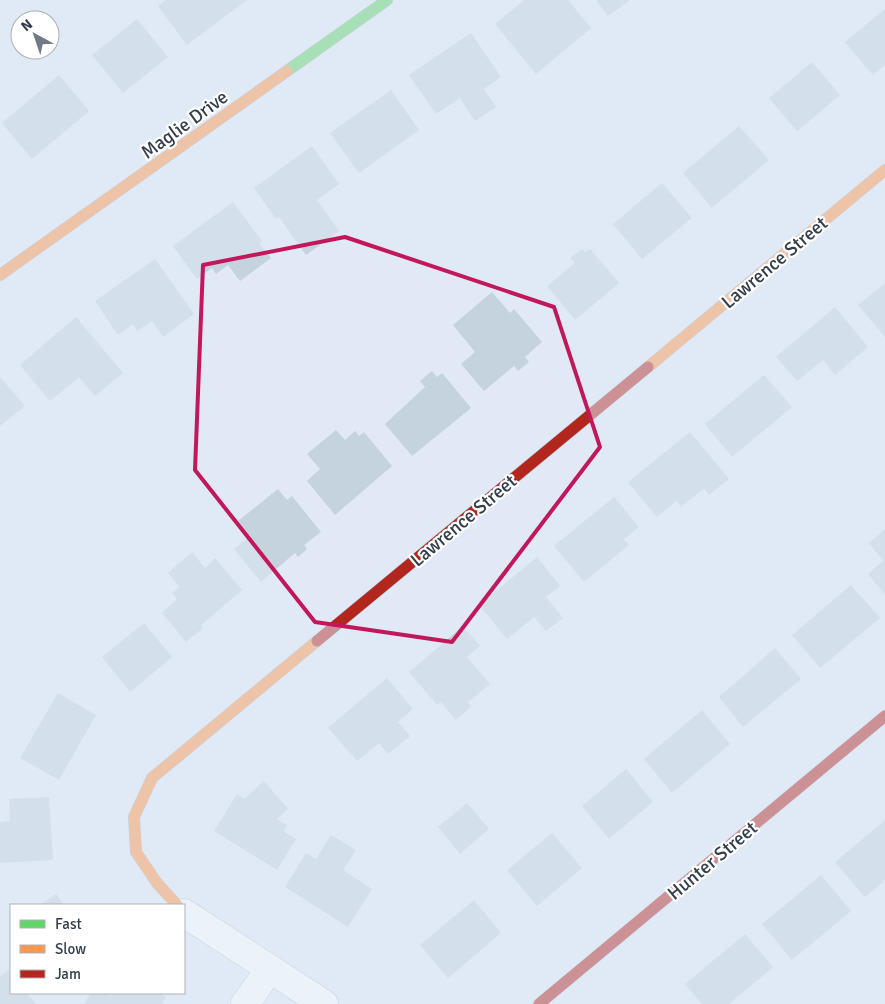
<svg xmlns="http://www.w3.org/2000/svg" width="885" height="1004" viewBox="0 0 885 1004" font-family="Signika,sans-serif">
<rect width="100%" height="100%" fill="#e0e9f5"/>
<g fill="#c5d3df">
<polygon points="166,0 247,0 187,45 158,6"/>
<polygon points="524,0 568,0 591,28 536,74 495,24"/>
<polygon points="596,0 630,0 608,16"/>
<polygon points="885,9 885,65 873,75 845,42"/>
<polygon points="137,19 168,57 123,93 92,55"/>
<polygon points="471,33 501,77 484,89 496,107 475,121 460,98 436,114 409,75"/>
<polygon points="812,62 840,95 797,131 769,98"/>
<polygon points="59,75 89,111 32,159 2,123"/>
<polygon points="391,90 419,130 359,173 330,133"/>
<polygon points="739,126 769,160 712,208 683,173"/>
<polygon points="312,146 339,184 317,200 339,231 306,255 279,217 276,219 254,188"/>
<polygon points="662,183 692,218 642,259 613,224"/>
<polygon points="233,202 262,241 259,243 271,258 240,281 228,265 216,274 212,268 197,279 173,246"/>
<polygon points="582,249 585,252 590,249 619,283 575,320 547,286 575,263 570,258"/>
<polygon points="155,259 194,314 163,337 152,321 137,331 133,324 118,335 95,301"/>
<polygon points="885,283 885,337 858,305"/>
<polygon points="492,292 510,313 514,309 542,342 525,357 529,362 518,371 514,366 484,391 461,364 475,352 453,325"/>
<polygon points="835,307 868,347 835,375 823,360 797,381 776,357"/>
<polygon points="76,317 123,373 95,396 79,377 50,401 20,365"/>
<polygon points="432,371 437,377 442,373 471,408 412,456 385,424 425,387 420,381"/>
<polygon points="764,375 792,407 732,457 705,424"/>
<polygon points="0,377 25,406 0,426"/>
<polygon points="336,430 345,440 355,431 359,436 364,432 392,466 335,515 307,481 320,469 307,454"/>
<polygon points="690,432 729,479 709,495 704,488 681,507 676,501 657,517 628,482"/>
<polygon points="278,489 287,500 292,496 321,532 304,545 307,549 298,557 295,553 261,582 234,549 250,536 238,521"/>
<polygon points="614,497 639,527 624,539 629,545 584,582 554,546"/>
<polygon points="885,529 885,595 868,574 883,561 869,543"/>
<polygon points="192,552 205,568 215,558 242,590 201,625 203,628 186,642 162,613 177,599 172,593 180,587 168,573"/>
<polygon points="537,557 560,586 546,597 563,618 546,631 534,617 507,639 479,605"/>
<polygon points="851,585 880,618 820,668 792,635"/>
<polygon points="144,623 172,657 130,692 102,657"/>
<polygon points="463,626 480,646 467,657 490,684 468,702 471,707 456,720 441,702 437,705 409,672"/>
<polygon points="775,648 801,679 743,727 719,697"/>
<polygon points="387,678 413,709 398,722 410,736 388,754 379,743 357,761 328,728"/>
<polygon points="58,693 96,715 59,780 20,758"/>
<polygon points="702,710 730,744 672,793 644,759"/>
<polygon points="626,769 653,802 609,839 582,806"/>
<polygon points="264,781 288,809 277,819 287,825 283,831 296,839 277,870 214,831 237,794 244,799"/>
<polygon points="49,797 53,860 0,863 0,822 10,821 9,799"/>
<polygon points="467,803 489,829 460,854 438,827"/>
<polygon points="885,820 885,880 865,897 835,862"/>
<polygon points="552,833 582,868 537,906 507,870"/>
<polygon points="331,835 356,850 343,870 372,889 348,927 285,887 306,853 316,859"/>
<polygon points="821,875 851,911 792,960 762,924"/>
<polygon points="56,894 64,905 40,905"/>
<polygon points="474,900 501,933 448,978 420,945"/>
<polygon points="745,934 773,967 729,1004 702,1004 685,984"/>
<polygon points="8,970 11,974 11,993 27,993 36,1004 0,1004 0,977"/>
<polygon points="91,993 105,993 111,996 113,993 159,993 166,997 162,1004 84,1004"/>
</g>
<g fill="none" stroke-linecap="round" stroke-linejoin="round">
<defs>
<g id="street">
<polyline points="184,913 324,1004"/>
<polyline points="245,1004 270,969"/>
</g>
<polyline id="fast" points="287,71 387,0"/>
<g id="slow">
<polyline points="0,275 287,71"/>
<polyline points="648,367 885,170"/>
<polyline points="177,905 157,883 136,852 134,817 152,778 317,641"/>
</g>
<g id="jam">
<polyline points="317,641 648,367"/>
<polyline points="539,1004 885,716"/>
</g>
</defs>
<use href="#street" stroke="#adb6c1" stroke-width="29"/>
<use href="#fast" stroke="#adb6c1" stroke-width="12"/>
<use href="#slow" stroke="#adb6c1" stroke-width="12"/>
<use href="#jam" stroke="#adb6c1" stroke-width="12"/>
<use href="#street" stroke="#fafcfe" stroke-width="28"/>
<use href="#fast" stroke="#63d668" stroke-width="11"/>
<use href="#slow" stroke="#ff974d" stroke-width="11"/>
<use href="#jam" stroke="#b3261e" stroke-width="11"/>
</g>
<path d="M0 0H885V1004H0ZM345,237L554,307L600,447L452,642L315,622L195,470L203,265Z" fill="#e0e9f5" fill-opacity=".55" fill-rule="evenodd"/>
<path fill="none" stroke="#c2185b" stroke-width="4" stroke-linejoin="round" d="M345,237L554,307L600,447L452,642L315,622L195,470L203,265Z"/>
<g text-anchor="middle" stroke-width="4.5" stroke-linejoin="round" paint-order="stroke">
<g font-size="19" fill="#333d4b" stroke="#fff">
<text transform="translate(184 124) rotate(-36)" y="7">Maglie Drive</text>
<text transform="translate(774 262) rotate(-40)" y="7">Lawrence Street</text>
<text transform="translate(463 520) rotate(-40)" y="7">Lawrence Street</text>
<text transform="translate(712 860) rotate(-40)" y="7">Hunter Street</text>
</g>
</g>
<rect x="10" y="904" width="175" height="90" fill="#ffffff" stroke="#adb1b7"/>
<rect x="20" y="920" width="25" height="8" fill="#63d668" stroke="#adb1b7"/>
<text x="55" y="929" font-size="15" fill="#333d4b">Fast</text>
<rect x="20" y="945" width="25" height="8" fill="#ff974d" stroke="#adb1b7"/>
<text x="55" y="954" font-size="15" fill="#333d4b">Slow</text>
<rect x="20" y="970" width="25" height="8" fill="#b3261e" stroke="#adb1b7"/>
<text x="55" y="979" font-size="15" fill="#333d4b">Jam</text>
<g transform="translate(35 35) rotate(320)"><circle r="24" fill="#ffffff" stroke="#adb1b7"/>
<path d="M0-4L9 19L0 12L-9 19Z" fill="#707986"/>
<text y="-8" font-size="14" font-weight="bold" text-anchor="middle" fill="#333d4b">N</text>
</g>
</svg>
